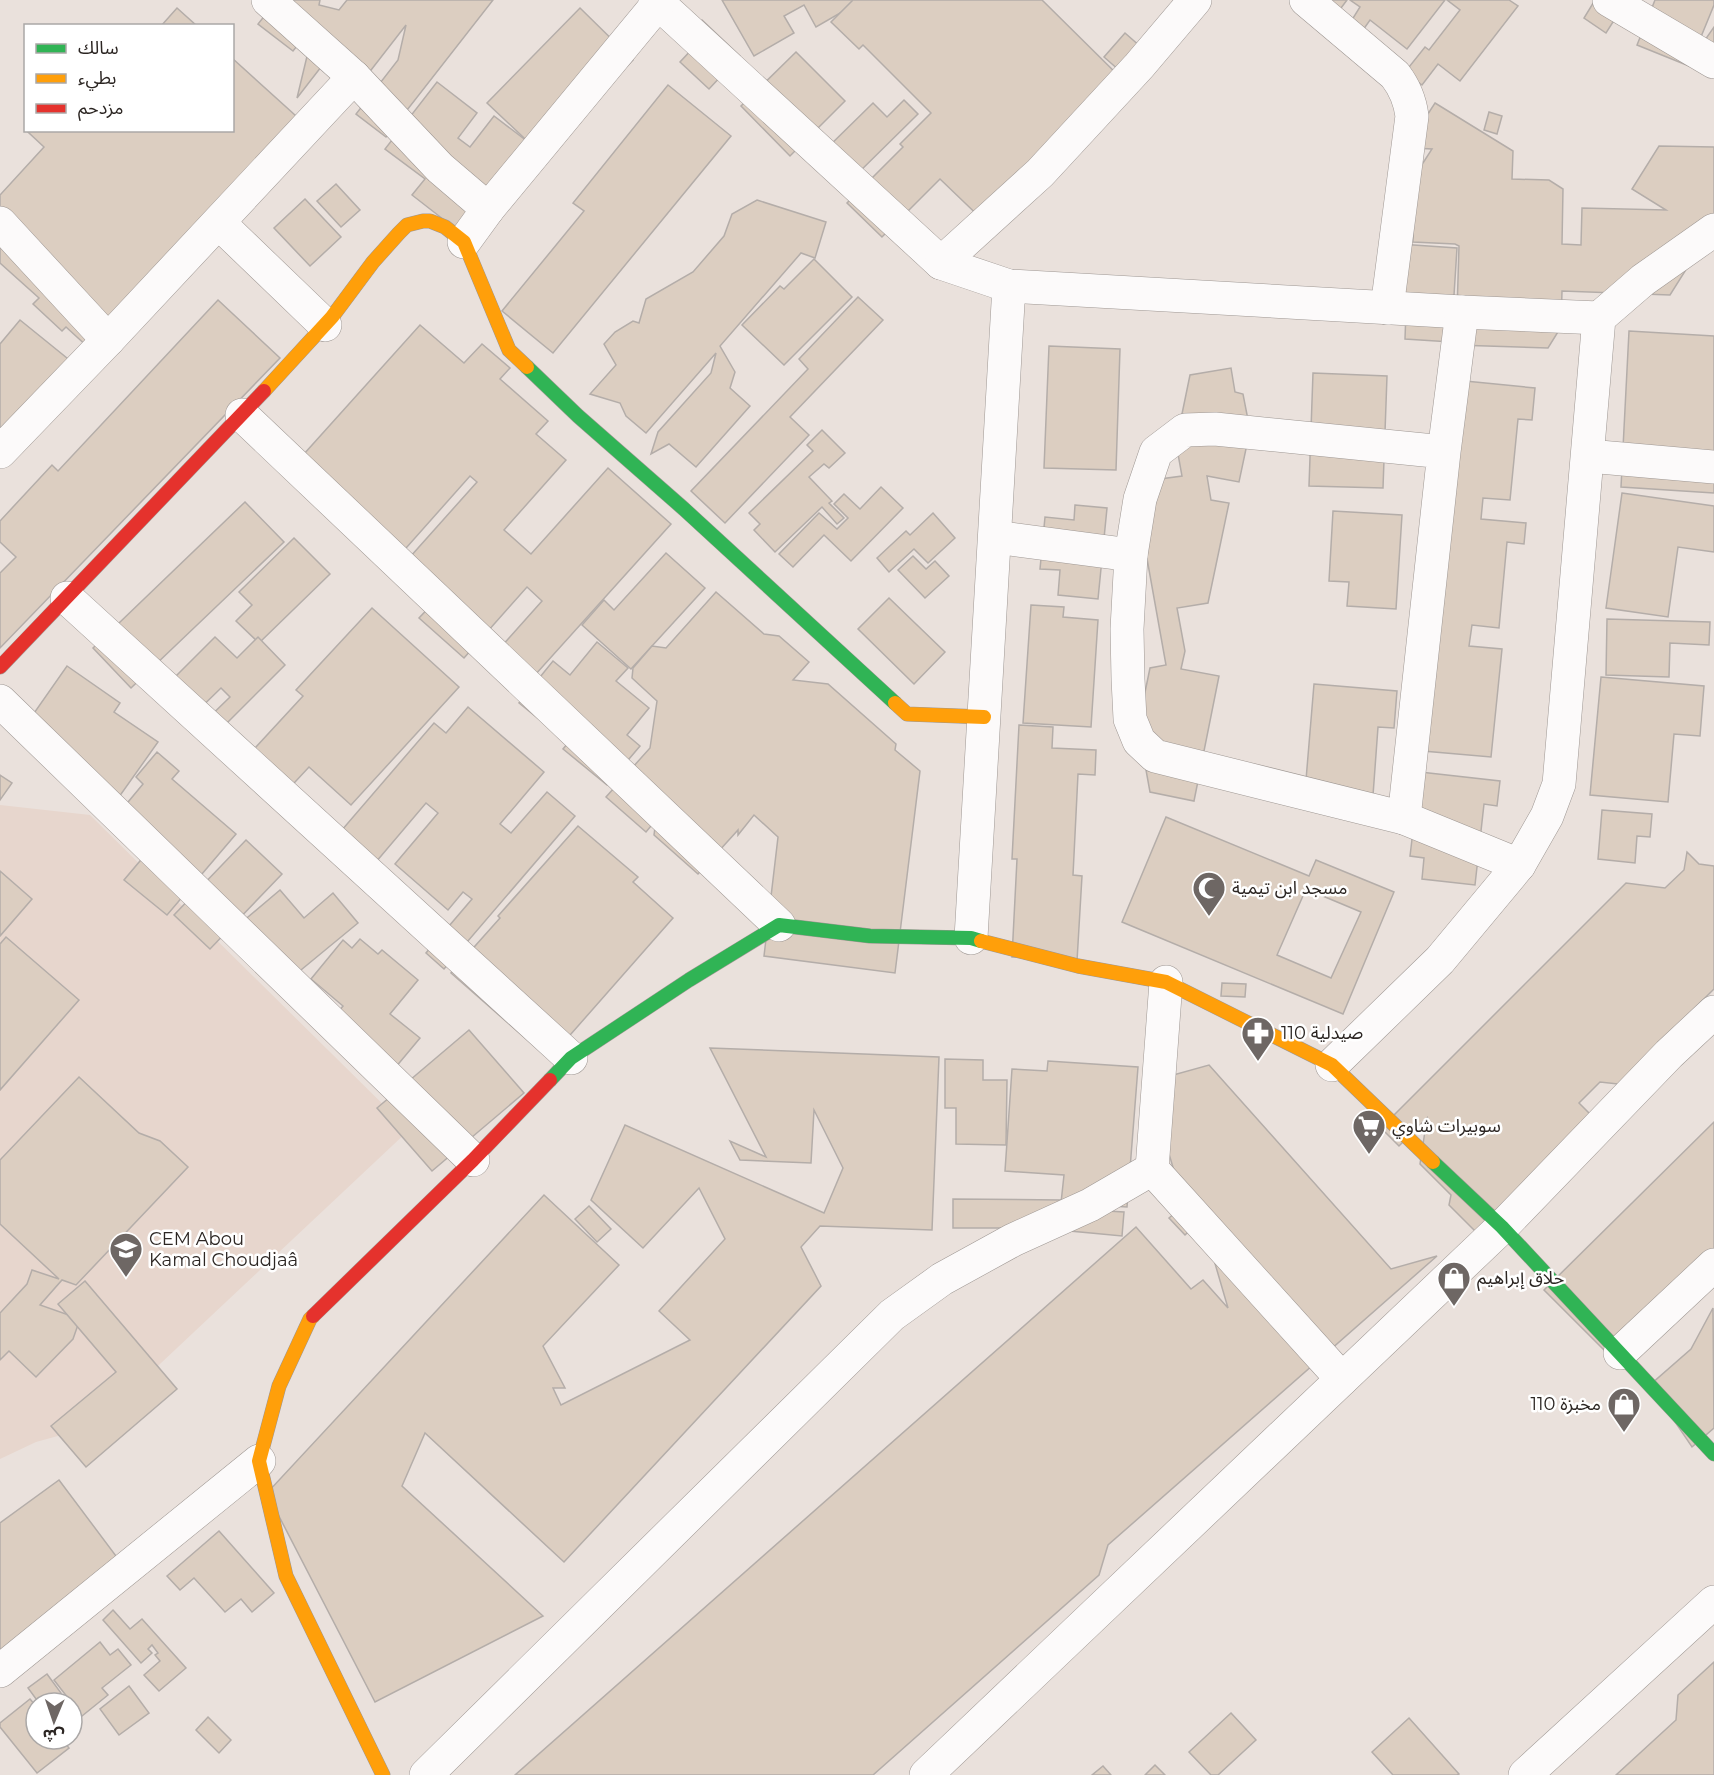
<svg xmlns="http://www.w3.org/2000/svg" width="1714" height="1775" viewBox="0 0 1714 1775" font-family="Montserrat,'Noto Sans Arabic',sans-serif">
<rect width="100%" height="100%" fill="#eae1dc"/>
<polygon fill="#e7d6cd" points="0,805 90,815 409,1130 94,1426 36,1442 0,1459"/>
<g fill="#dccec1" stroke="#b4ada9" stroke-width="1.5" fill-rule="evenodd">
<polygon points="277,0 320,0 319,5 339,10 347,0 493,0 386,137 356,114 398,60 406,25 354,92 321,67 297,98 309,48 305,36 293,51 258,24"/>
<polygon points="722,0 860,0 861,1 816,27 804,5 784,16 794,33 754,56"/>
<polygon points="853,0 1042,0 1130,87 990,227 940,179 882,237 847,203 903,147 900,144 931,113 863,45 859,49 831,22"/>
<polygon points="1329,0 1347,0 1332,20"/>
<polygon points="1350,0 1445,0 1407,49 1370,20 1356,40 1345,31 1360,7"/>
<polygon points="1447,0 1509,0 1518,6 1460,81 1438,64 1422,85 1405,72 1425,47 1429,50 1460,10"/>
<polygon points="1595,0 1627,0 1606,33 1584,18"/>
<polygon points="1655,0 1714,0 1714,5 1689,66 1637,45"/>
<polygon points="177,8 197,26 161,26"/>
<polygon points="580,8 633,60 541,154 487,103"/>
<polygon points="702,20 740,56 709,89 680,62 694,47 685,39"/>
<polygon points="1714,27 1714,65 1696,53"/>
<polygon points="1125,33 1149,54 1128,78 1104,57"/>
<polygon points="796,52 845,101 790,156 741,106"/>
<polygon points="232,58 316,134 101,359 66,327 62,331 33,304 39,298 0,263 0,195 44,147 28,132 29,130 232,130"/>
<polygon points="437,82 477,113 458,138 470,147 494,116 536,148 466,237 412,195 425,179 385,149"/>
<polygon points="668,85 731,136 553,353 502,311 584,211 573,203"/>
<polygon points="904,100 918,114 848,183 820,155 873,103 887,117"/>
<polygon points="1435,103 1513,151 1512,179 1549,180 1563,189 1562,244 1581,245 1582,208 1666,210 1632,189 1659,146 1714,147 1714,230 1704,241 1670,295 1562,291 1561,327 1548,348 1456,345 1459,246 1455,244 1413,242 1414,177 1432,149 1413,148 1413,137"/>
<polygon points="1489,112 1502,116 1497,134 1484,130"/>
<polygon points="336,184 360,210 341,227 317,201"/>
<polygon points="305,199 341,237 310,266 274,228"/>
<polygon points="757,200 826,222 815,258 801,253 720,346 735,372 730,388 750,406 696,467 669,444 651,454 658,432 711,373 716,353 646,433 626,416 620,403 590,394 616,365 604,344 615,332 633,321 639,323 646,299 693,272 724,236 732,214"/>
<polygon points="1399,244 1457,248 1451,342 1405,339 1406,311"/>
<polygon points="814,259 852,297 784,365 742,325 780,286 784,289"/>
<polygon points="858,297 883,320 790,417 809,435 725,523 691,491 808,369 799,359"/>
<polygon points="218,300 280,358 0,648 0,573 16,557 0,542 0,521 52,465 58,471"/>
<polygon points="20,320 83,371 0,450 0,344"/>
<polygon points="420,325 464,363 482,344 510,368 500,379 548,421 536,434 566,460 504,530 531,554 608,468 671,524 517,695 484,666 542,601 527,587 464,658 419,618 438,598 402,566 477,482 470,476 399,556 295,464"/>
<polygon points="1629,331 1714,336 1714,493 1621,487"/>
<polygon points="1049,346 1120,349 1116,470 1044,468"/>
<polygon points="1231,368 1235,392 1243,394 1250,430 1239,482 1207,476 1211,500 1229,503 1208,603 1177,608 1185,651 1181,669 1219,676 1194,801 1150,792 1138,726 1150,668 1166,665 1146,553 1160,479 1182,476 1176,443 1190,375"/>
<polygon points="1313,373 1387,376 1383,488 1309,486"/>
<polygon points="1455,380 1535,388 1532,420 1518,419 1510,500 1483,498 1481,519 1526,523 1524,544 1507,542 1499,628 1472,625 1469,646 1502,649 1491,757 1423,751"/>
<polygon points="822,430 845,453 829,468 824,464 809,477 832,501 829,503 844,518 837,524 822,507 775,552 754,530 760,524 749,513 813,451 807,445"/>
<polygon points="881,487 903,508 851,561 824,535 793,567 779,554 819,513 837,529 848,518 834,504 844,494 860,509"/>
<polygon points="1622,493 1714,506 1714,552 1678,547 1668,617 1606,608"/>
<polygon points="245,502 284,542 131,688 93,648"/>
<polygon points="1075,505 1107,508 1098,599 1058,595 1060,570 1040,569 1045,517 1074,520"/>
<polygon points="1333,511 1402,515 1396,609 1347,606 1349,582 1329,581"/>
<polygon points="933,513 955,538 928,563 914,549 889,572 877,558 906,531 910,535"/>
<polygon points="294,538 330,574 259,643 236,621 252,605 239,592"/>
<polygon points="666,553 705,588 631,669 582,625 604,600 614,610"/>
<polygon points="913,556 926,569 935,561 949,576 925,598 898,570"/>
<polygon points="716,592 764,634 779,636 809,662 793,680 828,684 896,744 895,750 920,771 895,973 764,956 778,837 754,815 738,835 738,830 698,874 654,835 656,820 646,832 606,797 650,748 657,701 632,678 633,668 652,646 666,648"/>
<polygon points="889,598 945,652 914,684 858,629"/>
<polygon points="1031,605 1064,607 1063,617 1098,620 1091,727 1023,723"/>
<polygon points="372,608 459,687 351,805 309,767 282,796 243,761 303,696 296,690"/>
<polygon points="1607,619 1710,622 1709,645 1670,643 1669,677 1606,675"/>
<polygon points="215,637 237,658 258,637 285,665 208,742 196,730 230,697 221,688 184,724 156,696"/>
<polygon points="597,642 628,668 616,681 649,708 627,735 640,746 607,785 563,749 568,743 519,703 553,661 570,675"/>
<polygon points="67,666 120,703 114,712 158,742 114,804 18,736"/>
<polygon points="1601,677 1704,686 1700,736 1674,734 1668,802 1590,795"/>
<polygon points="1314,684 1397,691 1394,728 1378,727 1372,809 1304,804"/>
<polygon points="468,707 544,772 500,824 511,833 547,792 575,816 444,969 426,953 472,899 463,892 448,910 395,864 438,813 426,803 370,869 329,845 434,723 446,733"/>
<polygon points="1019,725 1053,727 1052,748 1096,750 1095,775 1078,774 1073,875 1082,876 1077,961 1012,957 1017,859 1012,859"/>
<polygon points="157,752 179,771 172,779 236,834 167,915 124,880 145,855 109,825 143,784 136,777"/>
<polygon points="1420,772 1500,781 1497,806 1484,804 1475,885 1422,879 1424,858 1410,856"/>
<polygon points="0,775 12,783 0,800"/>
<polygon points="1602,810 1652,814 1650,837 1637,836 1635,863 1598,859"/>
<path d="M1166,817L1309,876L1316,860L1394,892L1343,1014L1122,922ZM1306,889L1361,912L1331,978L1277,955Z"/>
<polygon points="578,826 638,877 633,882 673,918 549,1059 451,973 500,918 498,916"/>
<polygon points="246,840 282,874 210,949 174,915"/>
<polygon points="1687,852 1699,864 1714,866 1714,989 1618,1084 1600,1082 1579,1103 1591,1115 1475,1231 1449,1205 1451,1195 1420,1164 1427,1118 1399,1146 1381,1128 1626,883 1665,888 1684,870"/>
<polygon points="0,871 32,899 0,936"/>
<polygon points="280,890 304,918 333,893 358,923 290,979 242,922"/>
<polygon points="6,937 79,1000 0,1090 0,944"/>
<polygon points="360,939 378,954 382,950 418,980 390,1014 420,1038 385,1080 324,1029 343,1006 311,979 343,940 352,948"/>
<polygon points="1222,983 1246,984 1245,997 1221,996"/>
<polygon points="469,1030 524,1093 432,1171 377,1108"/>
<polygon points="710,1048 939,1057 932,1230 820,1226 801,1247 821,1286 564,1562 425,1433 402,1486 543,1616 375,1702 267,1493 544,1195 619,1265 543,1346 565,1388 553,1388 561,1405 690,1340 659,1311 725,1239 699,1188 643,1248 591,1200 625,1125 824,1213 843,1168 814,1110 811,1163 740,1160 730,1141 766,1157"/>
<polygon points="945,1059 983,1060 983,1080 1007,1080 1006,1145 956,1144 956,1108 945,1108"/>
<polygon points="1048,1061 1138,1067 1127,1207 1061,1203 1064,1175 1005,1171 1012,1069 1047,1071"/>
<polygon points="1209,1065 1391,1269 1437,1256 1108,1545 1099,1575 873,1775 515,1775 1136,1227 1191,1289 1203,1280 1228,1308 1202,1219 1185,1235 1169,1218 1184,1205 1148,1082"/>
<polygon points="79,1077 139,1133 160,1141 188,1167 76,1285 62,1280 40,1305 80,1319 73,1339 36,1377 9,1351 0,1360 0,1313 27,1284 32,1270 59,1279 0,1224 0,1160"/>
<polygon points="1714,1122 1714,1271 1619,1365 1544,1290"/>
<polygon points="953,1199 1061,1200 1061,1228 953,1228"/>
<polygon points="589,1206 611,1229 597,1242 575,1219"/>
<polygon points="1072,1209 1124,1212 1122,1236 1070,1231"/>
<polygon points="85,1281 177,1389 86,1467 51,1426 116,1372 58,1304"/>
<polygon points="1713,1308 1714,1428 1692,1447 1650,1385 1691,1349"/>
<polygon points="59,1480 125,1568 0,1662 0,1523"/>
<polygon points="219,1531 274,1593 252,1612 241,1599 225,1612 194,1578 180,1590 167,1576"/>
<polygon points="113,1610 130,1629 142,1619 186,1668 159,1691 144,1675 160,1661 155,1655 158,1653 152,1645 148,1649 152,1653 141,1663 103,1620"/>
<polygon points="100,1642 110,1655 118,1649 131,1665 102,1688 108,1695 82,1716 54,1680"/>
<polygon points="1714,1662 1714,1775 1616,1775 1676,1720 1678,1695"/>
<polygon points="47,1674 61,1693 48,1703 39,1703 28,1688"/>
<polygon points="129,1686 149,1713 119,1735 100,1709"/>
<polygon points="30,1699 36,1706 36,1739 62,1739 69,1748 37,1773 0,1727 0,1723"/>
<polygon points="1231,1713 1256,1740 1218,1775 1211,1775 1189,1752"/>
<polygon points="208,1717 231,1740 219,1753 196,1730"/>
<polygon points="1409,1718 1459,1774 1457,1775 1393,1775 1372,1752"/>
<polygon points="1155,1765 1165,1775 1145,1775"/>
<polygon points="1103,1766 1111,1775 1092,1775"/>
</g>
<g fill="none" stroke-linecap="round" stroke-linejoin="round">
<defs>
<g id="street">
<polyline points="268,0 354,77 440,168 488,209"/>
<polyline points="655,0 941,263 1009,286 1462,312 1599,318"/>
<path d="M1306,0L1395,75C1405,88 1410,100 1412,116L1387,308"/>
<polyline points="1609,0 1714,62"/>
<polyline points="0,223 108,340"/>
<polyline points="219,223 325,325"/>
<polyline points="464,242 488,209 661,0"/>
<polyline points="941,263 1040,173 1139,66 1195,0"/>
<polyline points="242,415 779,925"/>
<polyline points="0,452 108,340 354,77"/>
<polyline points="1444,452 1215,429 1185,430 1156,452 1140,499 1131,555 1127,629 1128,679 1130,719 1139,741 1155,756 1404,818 1444,452 1462,312"/>
<polyline points="1588,456 1714,467"/>
<polyline points="995,537 1131,555"/>
<polyline points="67,598 571,1058"/>
<polyline points="0,701 473,1160"/>
<polyline points="1404,818 1519,865"/>
<polyline points="971,938 1009,286"/>
<polyline points="1166,982 1152,1169 1342,1379"/>
<polyline points="1332,1065 1440,960 1519,865 1547,816 1559,784 1599,318 1643,280 1714,230"/>
<polyline points="1620,1353 1714,1265"/>
<polyline points="0,1671 259,1461"/>
<polyline points="426,1775 892,1315 942,1279 1013,1240 1090,1205 1152,1169"/>
<polyline points="926,1775 1502,1227 1669,1054 1714,1012"/>
<polyline points="1525,1775 1714,1602"/>
</g>
<g id="fast">
<polyline points="527,367 578,416 684,509 895,703"/>
<polyline points="550,1080 571,1058 689,980 779,925 870,936 971,938 981,941"/>
<polyline points="1433,1162 1502,1227 1714,1454"/>
</g>
<g id="slow">
<polyline points="264,391 332,317 373,262 399,233 407,225 423,221 430,221 445,227 464,242 509,350 527,367"/>
<polyline points="895,703 907,714 984,717"/>
<polyline points="981,941 1078,966 1166,982 1332,1065 1433,1162"/>
<polyline points="313,1316 310,1319 279,1386 259,1461 286,1576 383,1775"/>
</g>
<g id="jam">
<polyline points="0,667 264,391"/>
<polyline points="313,1316 473,1160 550,1080"/>
</g>
</defs>
<use href="#street" stroke="#9e9793" stroke-width="34"/>
<use href="#fast" stroke="#9e9793" stroke-width="15"/>
<use href="#slow" stroke="#9e9793" stroke-width="15"/>
<use href="#jam" stroke="#9e9793" stroke-width="15"/>
<use href="#street" stroke="#fcfafa" stroke-width="33"/>
<use href="#fast" stroke="#30b455" stroke-width="14"/>
<use href="#slow" stroke="#ff9f0a" stroke-width="14"/>
<use href="#jam" stroke="#e5322d" stroke-width="14"/>
</g>
<defs>
<symbol id="mosque-pin" viewBox="-11 -11 22 30"><path d="M0 17L-7.5 6A9.5 9.5 0 1 1 7.5 6Z" fill="#6e6764" stroke="#fff"/><path d="M3.5-4.9A6 6 0 1 0 3.5 4.9A5 5 0 1 1 3.5-4.9Z" fill="#fff"/></symbol>
<symbol id="pharmacy-pin" viewBox="-11 -11 22 30"><path d="M0 17L-7.5 6A9.5 9.5 0 1 1 7.5 6Z" fill="#6e6764" stroke="#fff"/><path d="M-2-6h4v4h4v4h-4v4h-4v-4h-4v-4h4Z" fill="#fff"/></symbol>
<symbol id="supermarket-pin" viewBox="-11 -11 22 30"><path d="M0 17L-7.5 6A9.5 9.5 0 1 1 7.5 6Z" fill="#6e6764" stroke="#fff"/><path d="M-6-5.5h2.5l.6 2H6L4.5 2H-2.5L-4.4-4H-6ZM-1.5 3.2a1.3 1.3 0 1 0 .1 0ZM3 3.2a1.3 1.3 0 1 0 .1 0Z" fill="#fff"/></symbol>
<symbol id="school-pin" viewBox="-11 -11 22 30"><path d="M0 17L-7.5 6A9.5 9.5 0 1 1 7.5 6Z" fill="#6e6764" stroke="#fff"/><path d="M0-5L7-2L0 1L-7-2ZM-4 1L0 2.5L4 1V4Q0 6-4 4Z" fill="#fff"/></symbol>
<symbol id="shop-pin" viewBox="-11 -11 22 30"><path d="M0 17L-7.5 6A9.5 9.5 0 1 1 7.5 6Z" fill="#6e6764" stroke="#fff"/><path d="M-5-2.5h2.3a2.7 3.5 0 0 1 5.4 0H5L5.5 6h-11ZM-1.5-2.5h3a1.5 2.3 0 0 0-3 0Z" fill="#fff"/></symbol>
</defs>
<g fill-rule="evenodd">
<use href="#mosque-pin" x="1190" y="869" width="38" height="52"/>
<use href="#pharmacy-pin" x="1239" y="1014" width="38" height="52"/>
<use href="#supermarket-pin" x="1350" y="1107" width="38" height="52"/>
<use href="#school-pin" x="107" y="1230" width="38" height="52"/>
<use href="#shop-pin" x="1435" y="1259" width="38" height="52"/>
<use href="#shop-pin" x="1605" y="1385" width="38" height="52"/>
</g>
<g text-anchor="middle" stroke-width="5" stroke-linejoin="round" paint-order="stroke">
<g font-size="18" fill="#2c2623" stroke="#fff" text-anchor="start">
<text x="1232" y="894">مسجد ابن تيمية</text>
<text x="1281" y="1039">صيدلية 110</text>
<text x="1392" y="1132">سوبيرات شاوي</text>
<text x="149" y="1245">CEM Abou<tspan x="149" dy="21">Kamal Choudjaâ</tspan></text>
<text x="1477" y="1284">حلاق إبراهيم</text>
<text x="1601" y="1410" text-anchor="end">مخبزة 110</text>
</g>
</g>
<rect x="24" y="24" width="210" height="108" fill="#ffffff" stroke="#aba8a7" stroke-width="1.5"/>
<rect x="36" y="44" width="30" height="9" fill="#30b455" stroke="#aba8a7" stroke-width="1.5"/>
<text x="78" y="54" font-size="18" fill="#2c2623">سالك</text>
<rect x="36" y="74" width="30" height="9" fill="#ff9f0a" stroke="#aba8a7" stroke-width="1.5"/>
<text x="78" y="84" font-size="18" fill="#2c2623">بطيء</text>
<rect x="36" y="104" width="30" height="9" fill="#e5322d" stroke="#aba8a7" stroke-width="1.5"/>
<text x="78" y="114" font-size="18" fill="#2c2623">مزدحم</text>
<g transform="translate(54 1721) rotate(182)"><circle r="28" fill="#ffffff" stroke="#aba8a7" stroke-width="1.5"/>
<path d="M0-4.5L10 22L0 15L-10 22Z" fill="#6e6764"/>
<text y="-9" font-size="16" font-weight="bold" text-anchor="middle" fill="#2c2623">ش</text>
</g>
</svg>
